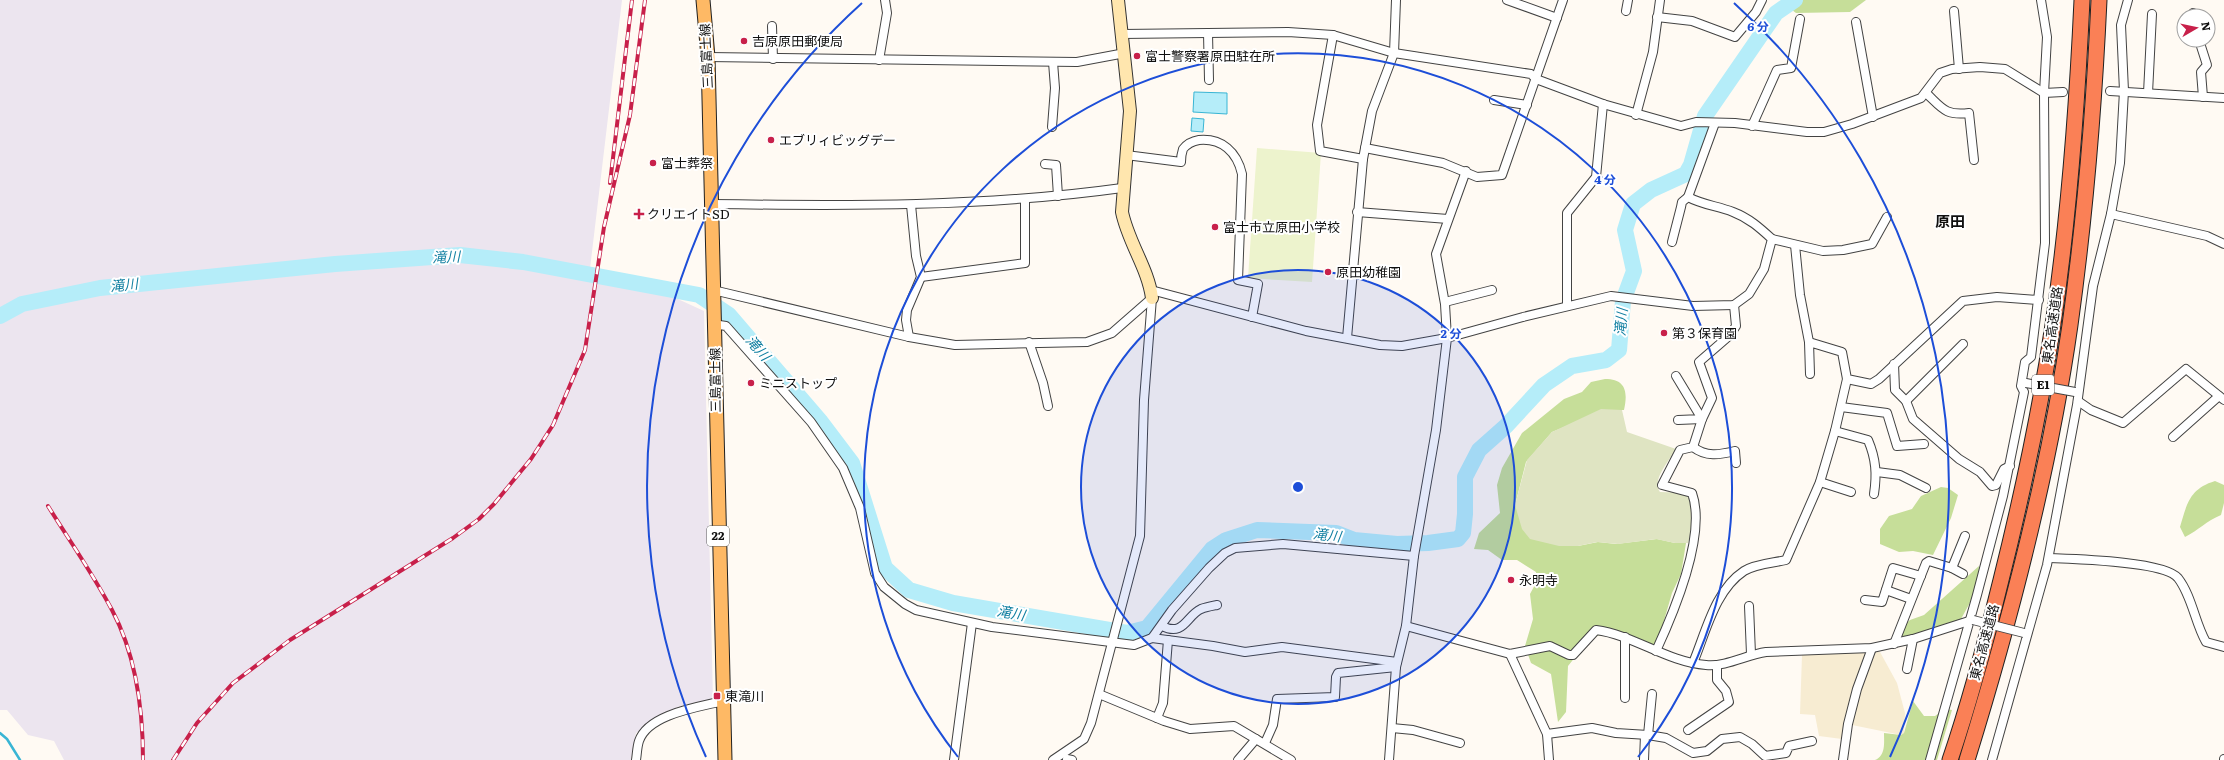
<svg xmlns="http://www.w3.org/2000/svg" width="2224" height="760" viewBox="0 0 2224 760" font-family="Literata,'Noto Sans JP',serif">
<rect width="100%" height="100%" fill="#fffaf3"/>
<polygon fill="#ece5ef" points="0,0 622,0 589,277 669,295 704,311 713,699 677,707 636,733 631,760 64,760 54,741 28,735 7,710 0,710"/>
<polygon fill="#f7ecd2" points="1880,652 1897,683 1905,713 1904,733 1901,735 1852,725 1842,739 1819,736 1815,715 1800,714 1802,655"/>
<g fill="#c6de99">
<polygon points="1793,0 1866,0 1850,12 1796,13 1787,6"/>
<path d="M1605,379C1626,379 1628,392 1624,410H1606L1552,432L1526,462L1515,505L1578,546L1598,542L1616,544L1657,539L1675,543H1686L1681,574L1672,593L1656,648L1619,634L1592,636L1568,666L1566,712L1558,722L1551,674L1531,663L1525,646L1533,619L1530,594L1537,581L1536,572L1517,560H1502L1488,550L1474,549L1479,533L1500,513L1497,485L1502,468L1522,433L1564,399L1582,392L1591,382Z"/>
<path d="M2215,481L2224,485V503L2221,515C2206,521 2199,530 2185,537L2180,527C2187,504 2189,489 2215,481Z"/>
<polygon points="1941,487 1948,488 1958,495 1951,518 1933,555 1913,551 1899,552 1880,544 1880,529 1889,516 1912,509 1921,496"/>
<polygon points="1979,566 1978,588 1961,619 1910,637 1899,636 1902,627 1910,620 1924,615"/>
<path d="M1913,701L1924,716H1935L1945,709L1952,710L1937,760H1875C1886,756 1884,742 1884,733L1901,735L1904,733Z"/>
</g>
<path fill="#dfe4c2" d="M1601,409L1622,410L1627,432L1676,449C1670,460 1651,480 1660,492L1692,493L1695,518L1688,543H1675L1656,539L1618,544L1597,542L1578,546H1559L1530,539L1522,529L1515,505L1527,460L1552,432Z"/>
<polygon fill="#edf3cd" points="1257,148 1321,153 1312,282 1248,278"/>
<g fill="#b5edf9" stroke="#39b5d4">
<polygon points="1194,92 1227,93 1227,114 1193,112"/>
<polygon points="1192,118 1204,119 1203,132 1191,131"/>
</g>
<g fill="none" stroke-linecap="round" stroke-linejoin="round">
<polyline stroke="#39b5d4" stroke-width="2.5" points="0,733 7,739 20,760"/>
<polyline stroke="#b5edf9" stroke-width="16" points="0,316 22,304 100,288 335,264 460,255 523,262 699,295 729,315 821,422 852,463 885,568 909,590 953,603 1127,633 1147,628 1212,549 1226,540 1257,530 1336,533 1354,540 1397,544 1428,543 1458,539 1463,533 1465,514 1465,477 1479,450 1506,426 1544,385 1572,366 1606,360 1619,350 1623,301 1634,271 1625,230 1633,204 1651,190 1686,174 1691,165 1705,116 1776,13 1795,0"/>
<defs>
<g id="street">
<polyline points="1507,0 1557,18"/>
<polyline points="1626,11 1628,0"/>
<polyline points="1954,11 1959,69"/>
<polyline points="2193,13 2194,16"/>
<polyline points="1657,17 1692,21 1735,37 1756,12 1762,0"/>
<polyline points="1856,22 1873,117"/>
<polyline points="772,26 773,59"/>
<polyline points="1208,33 1209,80"/>
<polyline points="1122,34 1288,32 1333,35 1394,53 1531,74 1536,79 1603,104 1681,126 1696,122 1735,123 1807,132 1824,132 1852,124 1921,98 1940,73 1952,69 1980,67 2005,69 2044,93 2063,92"/>
<polyline points="1333,35 1317,125 1320,151 1363,159"/>
<polyline points="2199,40 2207,65 2201,72 2203,97"/>
<polyline points="708,57 1077,62 1125,53"/>
<polyline points="879,60 887,13 885,0"/>
<polyline points="2110,91 2224,98"/>
<path d="M1926,93C1942,108 1945,116 1969,113L1974,160"/>
<polyline points="2148,93 2152,14"/>
<polyline points="1494,100 1527,105"/>
<polyline points="1636,115 1653,52 1660,0"/>
<polyline points="1752,126 1777,70 1791,68 1800,19"/>
<polyline points="1052,127 1055,88 1053,62"/>
<polyline points="1365,148 1443,163 1477,177 1502,175 1563,0"/>
<path d="M1126,155L1181,162C1181,158 1182,152 1183,149C1187,144 1193,141 1199,140C1222,138 1237,152 1242,174L1238,280L1258,284L1252,317"/>
<polyline points="1045,164 1056,165 1058,196"/>
<path d="M711,204C848,206 986,207 1122,188"/>
<polyline points="1357,212 1448,219"/>
<polyline points="2111,214 2207,236 2224,244"/>
<polyline points="1772,239 1823,251 1843,250 1872,244 1887,217"/>
<polyline points="1672,242 1681,207 1682,202 1688,197"/>
<polyline points="1795,245 1800,295 1809,342"/>
<polyline points="921,277 1025,263 1025,199"/>
<polyline points="713,290 909,337 955,345 1087,342 1112,333 1152,298"/>
<path d="M1151,290L1306,331L1380,345L1402,346L1447,338L1523,317L1611,296L1693,306L1734,305L1749,294L1764,269L1772,239C1760,228 1749,218 1733,212C1718,206 1703,205 1688,197L1715,123"/>
<polyline points="1445,302 1492,290"/>
<polyline points="1567,306 1567,213 1596,177 1603,104"/>
<polyline points="713,324 726,326 811,422 843,468 860,508 875,573 884,587 905,604 916,610 992,627 1134,645 1152,638 1172,610 1209,568 1225,553 1235,548 1283,544 1414,556"/>
<polyline points="909,337 906,320 907,310 921,277 916,256 911,205"/>
<polyline points="1347,338 1363,159 1372,111 1394,53 1396,0"/>
<polyline points="1029,342 1043,383 1048,406"/>
<polyline points="1894,364 1895,390 1906,401 1913,419 1959,459 1980,472 1992,486 1996,485 2004,469 2010,466"/>
<polyline points="1810,374 1809,342 1842,352 1847,379 1871,384 1879,379 1963,301 1997,297 2039,300"/>
<polyline points="1676,376 1702,419 1678,420"/>
<polyline points="1906,401 1963,344"/>
<polyline points="2078,401 2091,410 2123,423 2186,369 2224,400"/>
<polyline points="1841,407 1887,413 1897,446 1924,444"/>
<path d="M1835,431L1868,440C1876,459 1877,474 1874,494"/>
<polyline points="2173,437 2219,396"/>
<path d="M1693,447C1706,457 1719,455 1735,451L1736,463"/>
<polyline points="1877,472 1900,475 1926,488"/>
<polyline points="1820,482 1851,492"/>
<path d="M2049,558C2073,559 2164,561 2178,578C2192,596 2195,623 2206,642L2224,647"/>
<polyline points="1952,568 1965,536"/>
<polyline points="1886,590 1911,599"/>
<polyline points="1865,600 1882,602 1893,568 1921,576"/>
<polyline points="1749,606 1751,654"/>
<path d="M1162,626C1184,637 1186,616 1201,609C1206,607 1212,606 1217,605"/>
<path d="M1406,626L1510,654L1550,646L1569,655H1573L1596,630C1634,635 1667,662 1706,665C1726,667 1746,655 1766,652L1872,648L1913,639L1972,620"/>
<polyline points="1152,638 1213,646 1245,652 1282,647 1397,662"/>
<polyline points="1894,644 1926,563 1929,561 1952,568 1963,574"/>
<path d="M1656,651C1674,612 1707,535 1692,493L1662,485L1680,450L1693,447L1702,419L1712,398L1699,362L1729,336L1736,326L1734,305"/>
<polyline points="1510,654 1547,734 1549,760"/>
<path d="M1693,663C1706,632 1715,590 1744,571C1755,564 1773,563 1786,560L1820,482L1835,431L1847,379"/>
<polyline points="1907,669 1913,639"/>
<polyline points="1099,694 1164,721 1190,729 1234,726 1291,760"/>
<polyline points="1625,698 1625,637"/>
<polyline points="1157,718 1163,703 1168,640"/>
<polyline points="1392,728 1413,730 1460,743"/>
<polyline points="1688,730 1729,702 1726,691 1717,680 1717,665"/>
<polyline points="1547,734 1592,728 1616,733 1648,735 1666,738 1693,753 1707,751 1722,739 1740,737 1752,744 1765,756 1786,753 1789,746 1812,741"/>
<polyline points="1648,735 1652,694"/>
<polyline points="1265,743 1273,725 1277,699 1335,697 1336,677 1338,673 1396,667"/>
<polyline points="1067,759 1072,760"/>
<path d="M636,760C637,754 637,747 639,741C648,714 699,707 723,701"/>
<polyline points="954,760 972,623"/>
<polyline points="1053,760 1084,739 1091,723 1140,536 1144,400 1152,298"/>
<polyline points="1238,760 1256,739"/>
<polyline points="1389,760 1396,667 1406,626 1414,556 1436,430 1447,338 1445,304 1436,254 1466,171"/>
<polyline points="1644,760 1645,735"/>
<polyline points="1843,760 1848,724 1857,689 1872,648"/>
<polyline points="1930,760 1977,595 2003,496 2024,392 2021,386 2025,362 2031,357 2045,243 2044,93 2047,37 2041,0"/>
<polyline points="1992,760 2047,565 2077,405 2093,286 2111,214 2120,163 2124,91 2121,25 2128,0"/>
<polyline points="2224,760 2224,759"/>
</g>
<path id="secondary" d="M1118,0L1130,111L1122,212C1128,242 1148,268 1152,298"/>
<polyline id="primary" points="703,0 708,57 725,760"/>
<g id="highway">
<path d="M1950,760C1970,701 1986,641 2001,580C2022,496 2040,411 2053,325C2069,217 2077,109 2082,0"/>
<path d="M1967,760C2011,618 2049,473 2070,325C2085,217 2094,109 2099,0"/>
</g>
</defs>
<use href="#street" stroke="#434343" stroke-width="10"/>
<use href="#secondary" stroke="#323232" stroke-width="14"/>
<use href="#primary" stroke="#212121" stroke-width="15"/>
<use href="#highway" stroke="#212121" stroke-width="17"/>
<use href="#street" stroke="#fff" stroke-width="8"/>
<use href="#secondary" stroke="#ffe6ae" stroke-width="12"/>
<use href="#primary" stroke="#feb965" stroke-width="13"/>
<use href="#highway" stroke="#fa8056" stroke-width="15"/>
<defs>
<g id="rail">
<polyline points="610,183 632,0"/>
<path d="M48,506C69,540 93,574 112,610C136,655 143,709 143,760"/>
<polyline points="173,760 197,723 233,683 290,640 453,538 479,519 494,504 531,459 553,425 585,350 604,227 630,115 645,0"/>
</g>
</defs>
<use href="#rail" stroke="#c8204a" stroke-width="4"/>
<use href="#rail" stroke="#fff" stroke-width="2.5" stroke-dasharray="8" stroke-linecap="butt"/>
<defs>
<g id="street-bridge">
<polyline points="2026,383 2075,392"/>
<polyline points="1973,620 2024,633"/>
</g>
</defs>
<use href="#street-bridge" stroke="#434343" stroke-width="10" stroke-linecap="butt"/>
<use href="#street-bridge" stroke="#fff" stroke-width="8"/>
</g>
<circle cx="1298" cy="487" r="217" fill="#1d4ed8" fill-opacity=".12"/>
<g fill="none" stroke="#1d4ed8" stroke-width="2">
<circle cx="1298" cy="487" r="217"/>
<path d="M958 757A434 434 0 1 1 1638 757"/>
<path d="M706 757A651 651 0 0 1 862 3M1734 3A651 651 0 0 1 1890 757"/>
</g>
<g fill="#c8204a" stroke="#fff" stroke-width="1.5">
<circle cx="744" cy="41" r="4"/>
<circle cx="1137" cy="56" r="4"/>
<circle cx="771" cy="140" r="4"/>
<circle cx="653" cy="163" r="4"/>
<path d="M637 208h4v4h4v4h-4v4h-4v-4h-4v-4h4z"/>
<circle cx="1215" cy="227" r="4"/>
<circle cx="1328" cy="272" r="4"/>
<circle cx="1664" cy="333" r="4"/>
<circle cx="751" cy="383" r="4"/>
<circle cx="1511" cy="580" r="4"/>
<rect x="713" y="692" width="8" height="8" rx="2"/>
</g>
<g text-anchor="middle" stroke-width="4" stroke-linejoin="round" paint-order="stroke">
<g fill="#fff" stroke="#585858" stroke-width="1">
<rect x="2032" y="375" width="22" height="20" rx="3"/>
<rect x="707" y="526" width="22" height="20" rx="3"/>
</g>
<g font-size="12" font-weight="bold" fill="#101010">
<text x="2043" y="389">E1</text>
<text x="718" y="540">22</text>
</g>
<g font-size="13" fill="#101010" stroke="#fff" text-anchor="start">
<text x="752" y="46">吉原原田郵便局</text>
<text x="1145" y="61">富士警察署原田駐在所</text>
<text x="779" y="145">エブリィビッグデー</text>
<text x="661" y="168">富士葬祭</text>
<text x="647" y="219">クリエイトSD</text>
<text x="1223" y="232">富士市立原田小学校</text>
<text x="1336" y="277">原田幼稚園</text>
<text x="1672" y="338">第３保育園</text>
<text x="759" y="388">ミニストップ</text>
<text x="1519" y="585">永明寺</text>
<text x="725" y="701">東滝川</text>
</g>
<g font-size="13" fill="#101010" stroke="#fff">
<text transform="translate(706 56) rotate(-93)" y="5">三島富士線</text>
<text transform="translate(2052 325) rotate(-82)" y="5">東名高速道路</text>
<text transform="translate(715 380) rotate(-91)" y="5">三島富士線</text>
<text transform="translate(1984 642) rotate(-75)" y="5">東名高速道路</text>
</g>
<g font-size="14" font-style="italic" fill="#1280a2" stroke="#fff">
<text transform="translate(446 257) rotate(-2)" y="5">滝川</text>
<text transform="translate(124 285) rotate(-6)" y="5">滝川</text>
<text transform="translate(1621 322) rotate(-85)" y="5">滝川</text>
<text transform="translate(758 348) rotate(49)" y="5">滝川</text>
<text transform="translate(1327 535) rotate(7)" y="5">滝川</text>
<text transform="translate(1011 613) rotate(10)" y="5">滝川</text>
</g>
<g font-size="15" font-weight="bold" fill="#101010" stroke="#fff">
<text x="1950" y="227">原田</text>
</g>
</g>
<circle cx="1298" cy="487" r="6" fill="#1d4ed8" stroke="#fff" stroke-width="2"/>
<g font-size="12" text-anchor="middle" font-weight="bold" fill="#1d4ed8" stroke="#fff" stroke-width="4" stroke-linejoin="round" paint-order="stroke">
<text x="1758" y="31">6 分</text>
<text x="1605" y="184">4 分</text>
<text x="1451" y="338">2 分</text>
</g>
<g transform="translate(2196 28) rotate(81)"><circle r="19" fill="#ffffff" stroke="#9f9f9f"/>
<path d="M0-3L7 15L0 10L-7 15Z" fill="#c8204a"/>
<text y="-6" font-size="11" font-weight="bold" text-anchor="middle" fill="#101010">N</text>
</g>
</svg>
